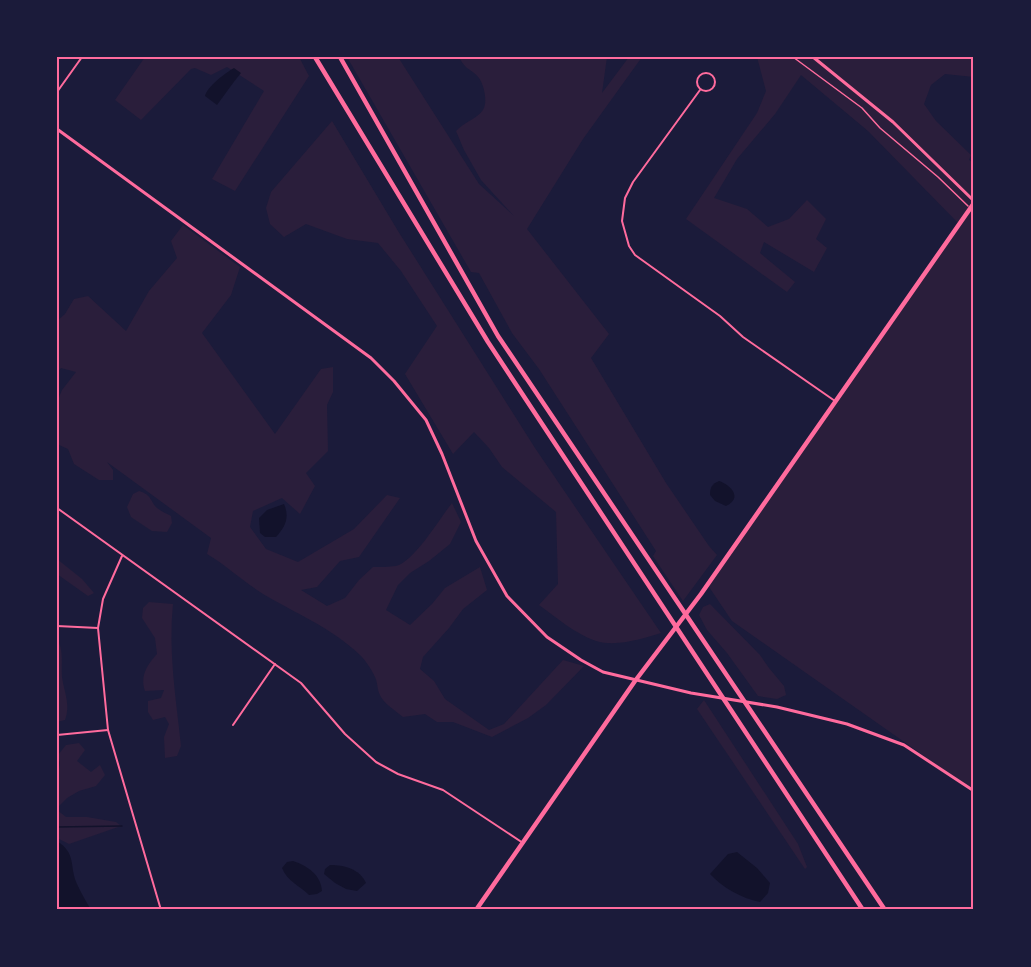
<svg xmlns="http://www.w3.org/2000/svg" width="1031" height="967" viewBox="0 0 1031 967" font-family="'Zilla Slab',serif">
<rect width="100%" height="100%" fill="#1b1b3a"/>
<g fill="#2a1e3b">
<polygon points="145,57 299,57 309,76 235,191 212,179 264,91 227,67 211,75 195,68 191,69 141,120 115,100"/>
<path d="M347,57H398L479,184L514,216L481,180L464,150L456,131C464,122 477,119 483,110C488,102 484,85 479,78C471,68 466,71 459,57H607L602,93L629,57H642L583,139L527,229L609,334L591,358L666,483L709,546L717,555L683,601L653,556L656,551L539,369L512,333L479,273L471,272Z"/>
<polygon points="757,57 974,57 974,77 945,74 931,85 924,104 936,121 971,155 969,160 974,163 974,791 732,621 707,584 960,225 868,131 801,75 775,114 737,159 714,198 747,209 768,227 789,219 807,200 826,219 816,239 827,248 814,272 764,242 760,253 795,282 787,292 686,219 757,113 766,91"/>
<path d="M332,121L398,231L535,448L661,633C641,639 617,647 596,641C575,634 556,617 539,605L558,584L556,512L502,467L489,448L474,432L453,454L405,374L437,326L401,271L378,243L347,239L306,224L284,237L270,224L266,208L271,192Z"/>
<path d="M183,225L240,267L231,295L202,333L275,434L321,369L333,367V392L327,405L328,451L306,473L315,486L300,514L282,498L253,511L250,527L266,549L298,562L354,529L387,495L400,498L359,557L340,561L317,587L301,590L327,606L345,598L359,580L373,567C380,567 389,567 396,566C414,562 440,518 452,503L461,522L450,544L429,561L410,573L398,585L386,610L410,625L432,604L445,588L480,567L487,590L463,609L449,628L423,657L420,669L434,681L445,699L489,730L504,724L563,660L584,666L546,705L528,718L492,737L453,722H437L425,714L403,717C396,711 383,703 380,695C377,690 378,683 375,677C372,670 365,660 360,655C332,628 295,613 263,594C244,582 227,566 207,554L211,538L107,462L113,470V480H99L74,464L68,449L57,444V402L62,390L76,372L61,368L57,373V321L65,314L74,299L88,296L126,331L149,291L177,258L171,241Z"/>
<path d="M139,491C152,495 150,501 157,508C161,511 167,514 171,516L172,523L167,532L152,531L131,517L127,507L133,494Z"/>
<polygon points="57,559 82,579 94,593 88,596 57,574"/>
<path d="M149,602L173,604C168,651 176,699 181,746L177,756L165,758L164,737L169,724L165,717L153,720L148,712V701L161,698L164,690L145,691C140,676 147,665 157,654L155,638L142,618L143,608Z"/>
<polygon points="710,604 760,655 769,668 784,686 786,695 777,699 758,696 727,653 707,630 699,615 703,607"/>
<path d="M57,639C64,650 61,663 62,677C64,692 71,705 65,720L57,722Z"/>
<polygon points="704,700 798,844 807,867 805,869 697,709"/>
<polygon points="79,743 85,750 77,761 91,772 100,765 105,775 96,786 79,791 67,798 57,808 57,770 59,769 60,763 58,755 66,745"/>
<polygon points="57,810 66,817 87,817 116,822 121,826 69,844 57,838"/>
</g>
<g fill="#12122b">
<path d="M234,68L241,73C232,84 225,94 217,105L205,96C207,87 225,73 234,68Z"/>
<path d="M719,481C731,485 743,498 726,506L715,501L710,495C710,487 712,484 719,481Z"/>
<path d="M284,504C290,518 285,527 276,537H265L260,533L259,518L267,510Z"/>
<path d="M57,841C77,854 69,866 77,884C81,893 86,901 91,910H57Z"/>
<path d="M737,852L757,868L770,883L768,893L760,902C741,898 723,888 710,874L728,854Z"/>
<path d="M293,861C308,866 321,875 322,891L317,894L309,895C300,886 287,881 282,868L287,862Z"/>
<path d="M330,865C344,865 360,869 366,883L357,891L346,889L335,883L324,874L325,869Z"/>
</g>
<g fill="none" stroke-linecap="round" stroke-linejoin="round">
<polyline stroke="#12122b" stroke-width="1.5" points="57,827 122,826"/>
<polyline stroke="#ff6b9d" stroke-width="1.5" points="793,57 862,108 880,128 938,177 968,206"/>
<g stroke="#ff6b9d" stroke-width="2">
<circle cx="706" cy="82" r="9"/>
<polyline points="700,90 633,182 625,198 622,221 629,246 635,255 720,316 743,337 835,401"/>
<polyline points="57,92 82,57"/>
<polyline points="57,508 301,683 345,734 376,762 398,774 443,790 523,843"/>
<polyline points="122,556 103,599 98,628 108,730 161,910"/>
<polyline points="57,626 98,628"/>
<polyline points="233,725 275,664"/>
<polyline points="57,735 108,730"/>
</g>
<g stroke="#ff6b9d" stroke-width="3">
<polyline points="813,57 893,122 974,201"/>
<polyline points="57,129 371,358 394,381 426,420 442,454 476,541 507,596 547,637 581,660 603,672 691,693 777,707 847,724 904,745 974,791"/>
</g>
<polyline stroke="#ff6b9d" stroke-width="4.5" points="476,910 635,681 701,594 974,203"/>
<g stroke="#ff6b9d" stroke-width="4.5">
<polyline points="315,57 488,342 863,910"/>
<polyline points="340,57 498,336 885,910"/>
</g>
</g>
<rect width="1031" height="967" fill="none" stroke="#1b1b3a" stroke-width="117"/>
<rect x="58" y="58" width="914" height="850" fill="none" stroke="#ff6b9d" stroke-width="2"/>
</svg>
